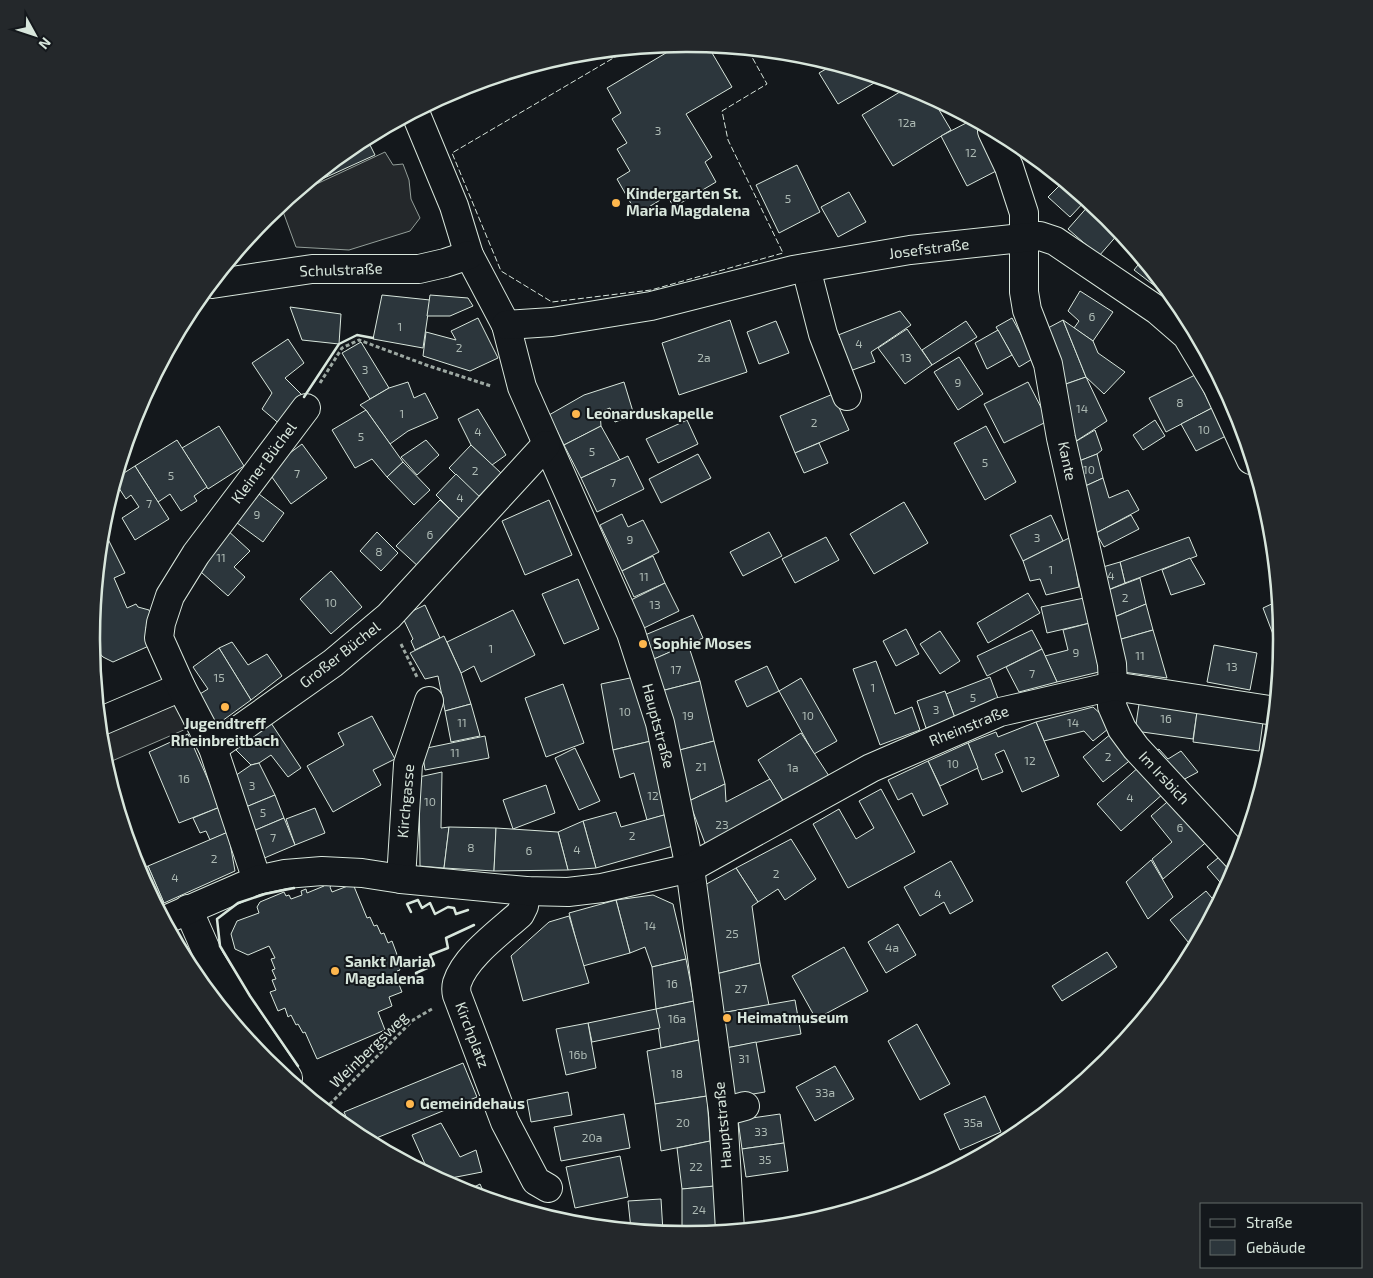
<svg xmlns="http://www.w3.org/2000/svg" width="1373" height="1278" viewBox="0 0 1373 1278" font-family="'Exo 2',sans-serif">
<rect width="100%" height="100%" fill="#14181c"/>
<g fill="#24282b" stroke="#939e99">
<polygon points="385,152 393,165 403,164 409,180 411,199 420,218 410,231 349,250 296,247 281,206 293,195"/>
<polygon points="165,704 176,706 186,729 105,764 103,755 100,729"/>
</g>
<g fill="#2c363c" stroke="#d8e6dc">
<polygon points="681,44 708,46 732,87 686,114 712,157 705,162 716,182 674,207 667,196 637,214 617,179 630,171 617,149 627,143 612,119 621,113 607,88"/>
<polygon points="833,65 881,79 838,104 819,73"/>
<polygon points="908,87 932,98 951,130 893,166 862,115"/>
<polygon points="972,120 977,122 1000,169 967,186 941,136"/>
<polygon points="382,130 383,132 367,139 375,155 300,189 356,144"/>
<polygon points="797,165 820,212 779,233 756,185"/>
<polygon points="1063,182 1086,200 1070,217 1048,197"/>
<polygon points="849,192 866,222 838,237 821,207"/>
<polygon points="1090,204 1108,218 1119,233 1099,256 1068,229"/>
<polygon points="1142,260 1163,286 1160,290 1134,270"/>
<polygon points="1080,291 1113,312 1093,341 1074,328 1079,321 1068,311"/>
<polygon points="382,295 430,300 423,348 373,339"/>
<polygon points="430,295 468,298 473,306 450,316 427,316"/>
<polygon points="290,307 341,314 339,344 302,340"/>
<polygon points="900,311 911,325 871,352 875,362 847,372 833,337"/>
<polygon points="478,318 498,358 470,371 423,356 426,332 456,340 451,331"/>
<polygon points="1012,318 1034,358 1019,367 996,327"/>
<polygon points="730,320 747,372 679,395 662,343"/>
<polygon points="1063,320 1086,377 1063,385 1048,328"/>
<polygon points="1063,320 1093,341 1098,353 1125,372 1104,394 1086,377"/>
<polygon points="776,321 789,353 759,364 747,332"/>
<polygon points="966,321 977,337 932,365 922,350"/>
<polygon points="907,329 932,365 905,384 878,348"/>
<polygon points="998,330 1012,355 987,369 975,343"/>
<polygon points="288,339 304,363 285,378 304,397 282,426 262,409 272,393 252,363"/>
<polygon points="361,342 389,388 370,399 342,353"/>
<polygon points="959,357 983,394 958,410 934,372"/>
<polygon points="1195,375 1212,408 1166,432 1149,398"/>
<polygon points="1086,377 1107,421 1070,445 1063,385"/>
<polygon points="408,382 414,398 425,393 438,418 408,431 390,444 366,410 360,405 389,388"/>
<polygon points="624,382 634,415 615,422 610,408 600,412 601,426 564,445 549,415 584,395"/>
<polygon points="1028,382 1048,421 1004,443 984,404"/>
<polygon points="833,394 849,430 795,453 780,416"/>
<polygon points="1212,408 1226,436 1196,451 1181,424"/>
<polygon points="478,409 506,455 492,465 471,445 458,419"/>
<polygon points="366,410 403,462 387,477 372,459 355,468 332,430"/>
<polygon points="687,420 698,444 658,463 646,439"/>
<polygon points="1155,420 1165,436 1143,450 1133,435"/>
<polygon points="219,426 244,466 208,489 182,448"/>
<polygon points="601,426 620,460 581,478 564,445"/>
<polygon points="986,426 1016,482 985,500 954,443"/>
<polygon points="1095,430 1102,450 1097,454 1074,463 1070,445"/>
<polygon points="177,440 207,487 194,496 197,501 181,511 170,494 158,502 135,466"/>
<polygon points="426,440 439,455 417,475 401,457"/>
<polygon points="819,443 828,463 804,473 795,453"/>
<polygon points="302,444 327,478 291,504 267,470"/>
<polygon points="471,445 501,473 478,497 449,468"/>
<polygon points="698,454 711,478 661,503 649,479"/>
<polygon points="1097,454 1103,478 1081,488 1074,463"/>
<polygon points="628,456 644,489 597,512 581,478"/>
<polygon points="403,462 430,490 414,505 387,477"/>
<polygon points="135,466 169,519 135,540 122,518 139,507 131,495 126,499 115,482 116,478"/>
<polygon points="456,474 485,502 464,523 436,495"/>
<polygon points="1103,478 1109,498 1128,490 1139,510 1096,533 1081,488"/>
<polygon points="251,488 284,513 263,542 229,517"/>
<polygon points="440,500 464,523 420,568 396,546"/>
<polygon points="549,500 572,555 525,575 502,521"/>
<polygon points="904,502 928,543 874,574 850,534"/>
<polygon points="622,514 628,527 643,520 659,552 622,571 600,525"/>
<polygon points="1051,515 1063,541 1023,561 1010,535"/>
<polygon points="1131,515 1139,529 1104,547 1096,533"/>
<polygon points="226,529 250,551 234,567 245,577 228,596 193,565"/>
<polygon points="377,532 398,553 381,571 360,551"/>
<polygon points="769,532 782,556 743,576 730,552"/>
<polygon points="107,537 125,573 114,578 127,608 136,604 138,607 149,610 152,620 146,627 151,645 113,662 103,657 94,647 91,639 101,540"/>
<polygon points="826,537 839,560 795,583 782,559"/>
<polygon points="1071,537 1079,587 1046,595 1040,579 1030,581 1023,561"/>
<polygon points="1189,537 1197,556 1125,583 1120,562"/>
<polygon points="653,556 665,583 634,597 622,571"/>
<polygon points="1190,558 1205,584 1171,595 1162,570"/>
<polygon points="1120,562 1125,583 1103,592 1096,569"/>
<polygon points="331,571 362,607 331,634 300,599"/>
<polygon points="1140,578 1146,604 1109,619 1103,592"/>
<polygon points="578,579 599,629 564,644 542,594"/>
<polygon points="665,583 679,611 644,628 631,600"/>
<polygon points="1028,593 1040,613 988,643 977,623"/>
<polygon points="1084,598 1090,623 1047,633 1041,607"/>
<polygon points="1278,601 1282,639 1276,642 1263,608"/>
<polygon points="1146,604 1153,630 1118,640 1112,618"/>
<polygon points="425,605 440,638 415,650 411,641 413,639 402,616"/>
<polygon points="513,610 535,655 481,682 474,666 461,673 447,642"/>
<polygon points="693,615 703,638 654,659 645,635"/>
<polygon points="1090,623 1099,672 1057,682 1045,656 1068,650 1063,630"/>
<polygon points="906,629 919,654 896,666 883,641"/>
<polygon points="1032,630 1042,649 987,676 977,656"/>
<polygon points="1153,630 1167,678 1123,672 1118,640"/>
<polygon points="940,631 960,661 940,674 920,644"/>
<polygon points="444,636 461,673 471,704 445,711 438,676 425,679 410,653"/>
<polygon points="232,642 248,665 267,654 282,676 251,700 219,648"/>
<polygon points="688,644 700,681 661,691 654,659"/>
<polygon points="1214,645 1257,653 1250,690 1207,682"/>
<polygon points="219,648 251,700 211,729 195,697 208,689 193,667"/>
<polygon points="1042,649 1057,682 1019,692 1006,667"/>
<polygon points="876,661 895,714 912,707 920,730 880,745 853,669"/>
<polygon points="767,666 779,691 747,707 735,681"/>
<polygon points="635,677 651,741 613,750 601,684"/>
<polygon points="990,677 999,701 955,718 946,694"/>
<polygon points="801,678 837,741 814,754 779,691"/>
<polygon points="700,681 714,741 676,751 661,691"/>
<polygon points="563,684 584,743 546,757 525,698"/>
<polygon points="945,691 955,718 926,728 917,701"/>
<polygon points="471,704 480,736 451,742 445,711"/>
<polygon points="1139,704 1197,712 1193,739 1135,731"/>
<polygon points="1093,707 1113,725 1093,741 1084,731 1044,741 1036,722"/>
<polygon points="1197,712 1263,722 1259,751 1193,742"/>
<polygon points="372,716 395,759 373,770 381,785 333,812 307,766 344,745 338,733"/>
<polygon points="269,720 301,768 288,777 271,755 259,763 251,765 236,750 250,732"/>
<polygon points="1036,722 1059,776 1022,792 1004,750 995,754 1003,772 982,780 968,743 996,732 998,737"/>
<polygon points="801,733 829,776 785,804 758,760"/>
<polygon points="1112,733 1133,758 1103,782 1083,757"/>
<polygon points="188,734 220,807 179,823 149,752"/>
<polygon points="485,736 489,758 425,770 422,749"/>
<polygon points="651,741 671,813 647,820 634,773 620,778 613,750"/>
<polygon points="714,741 725,784 689,801 676,751"/>
<polygon points="968,743 978,768 940,786 928,761"/>
<polygon points="575,748 600,801 579,810 555,758"/>
<polygon points="1159,749 1168,759 1181,751 1198,772 1179,782 1153,753"/>
<polygon points="928,761 948,804 923,816 912,793 898,800 888,780"/>
<polygon points="259,763 275,795 241,809 232,778 251,765"/>
<polygon points="1140,766 1164,793 1121,831 1097,804"/>
<polygon points="442,772 441,828 449,827 444,868 420,866 419,777"/>
<polygon points="770,779 785,804 706,846 689,801 725,784 726,802"/>
<polygon points="546,785 555,813 513,829 503,800"/>
<polygon points="881,789 915,852 848,888 813,824 839,809 856,839 874,828 859,801"/>
<polygon points="275,795 284,818 251,832 241,809"/>
<polygon points="1174,796 1210,839 1163,879 1152,859 1172,842 1151,816"/>
<polygon points="220,807 228,832 210,840 206,831 200,833 193,818"/>
<polygon points="315,808 325,833 295,845 286,819"/>
<polygon points="616,812 621,827 671,813 680,844 596,868 583,821"/>
<polygon points="284,818 295,845 262,859 251,832"/>
<polygon points="583,821 596,868 568,870 558,832"/>
<polygon points="449,827 496,828 494,871 444,868"/>
<polygon points="496,828 558,832 568,870 494,871"/>
<polygon points="228,832 235,871 164,903 148,866"/>
<polygon points="791,839 816,879 785,900 778,889 758,902 736,868"/>
<polygon points="1224,853 1236,868 1225,888 1207,867"/>
<polygon points="1151,860 1173,897 1148,919 1126,882"/>
<polygon points="951,861 973,901 950,914 944,902 920,916 904,887"/>
<polygon points="148,866 164,903 157,906 138,870"/>
<polygon points="736,868 758,902 752,906 760,963 716,974 701,887"/>
<polygon points="328,881 332,884 330,887 332,892 353,884 367,918 370,917 374,926 377,925 381,934 384,933 388,943 392,941 399,960 396,961 400,970 397,971 400,981 398,982 402,992 389,997 392,1006 378,1012 385,1030 317,1059 305,1032 303,1033 298,1024 296,1025 291,1015 288,1017 285,1008 278,1011 270,992 276,990 272,980 276,979 272,970 275,969 271,959 275,958 269,946 248,955 235,949 231,934 237,921 259,913 257,907 260,902 284,892 286,896 289,895 291,899 302,895 301,891 306,889 307,893 324,886"/>
<polygon points="1206,891 1217,904 1193,948 1170,920"/>
<polygon points="653,895 673,904 686,959 652,967 645,947 630,953 616,900"/>
<polygon points="616,900 630,953 583,966 569,913"/>
<polygon points="569,916 589,983 523,1001 511,956 549,922"/>
<polygon points="898,924 916,955 886,973 868,942"/>
<polygon points="844,947 868,991 816,1019 792,976"/>
<polygon points="1107,952 1117,967 1062,1001 1052,986"/>
<polygon points="686,959 694,1001 656,1009 652,967"/>
<polygon points="760,963 769,1005 721,1013 716,974"/>
<polygon points="795,1000 801,1034 726,1048 721,1013"/>
<polygon points="694,1001 699,1040 661,1048 656,1009"/>
<polygon points="656,1009 660,1028 592,1042 588,1023"/>
<polygon points="588,1023 596,1068 566,1075 556,1029"/>
<polygon points="917,1024 950,1084 920,1100 888,1041"/>
<polygon points="699,1040 707,1096 655,1104 647,1051"/>
<polygon points="756,1042 765,1092 735,1097 726,1048"/>
<polygon points="463,1063 477,1097 369,1141 352,1130 344,1112"/>
<polygon points="835,1066 854,1099 815,1121 796,1087"/>
<polygon points="568,1092 572,1115 531,1122 527,1100"/>
<polygon points="707,1096 710,1141 661,1151 655,1104"/>
<polygon points="985,1096 1001,1132 960,1150 944,1114"/>
<polygon points="624,1114 630,1148 561,1161 554,1127"/>
<polygon points="780,1114 784,1143 742,1149 738,1120"/>
<polygon points="441,1123 460,1157 476,1150 482,1172 441,1180 429,1173 412,1135"/>
<polygon points="710,1141 715,1186 682,1189 677,1148"/>
<polygon points="784,1143 788,1171 746,1177 742,1149"/>
<polygon points="620,1156 628,1197 575,1208 566,1167"/>
<polygon points="480,1184 486,1197 466,1191"/>
<polygon points="715,1186 717,1231 682,1234 682,1189"/>
<polygon points="661,1199 663,1232 631,1229 628,1201"/>
</g>
<g fill="none" stroke-linecap="round" stroke-linejoin="round">
<defs>
<g id="minor">
<polyline points="415,112 454,206 469,255 506,325 522,387 631,633 660,723 690,868 723,1112 730,1230"/>
<polyline points="992,131 1009,167 1024,213 1024,292 1027,310 1048,364 1061,438 1112,664 1113,686 1112,706 1122,729 1136,748 1239,859"/>
<polyline points="806,268 823,334 847,396"/>
<polyline points="212,284 312,269 419,269 445,263 469,255"/>
<polyline points="506,325 552,322 651,306 793,270 910,250 1040,236 1055,241 1157,310 1187,336 1217,386 1251,460"/>
<polyline points="99,722 181,687"/>
<polyline points="213,748 333,663 389,616 546,445"/>
<polyline points="401,879 408,764 429,701"/>
<polyline points="257,880 213,748 181,687 159,638 161,623 170,596 196,554 306,408"/>
<path d="M526,891L524,906L520,914C500,932 465,957 457,983C456,987 456,991 457,995L505,1122L536,1181L548,1188"/>
<polyline points="188,909 210,959 245,1015 288,1078"/>
<polyline points="165,920 257,880 285,874 322,871 362,873 401,879 526,891 568,892 602,888 690,868 871,768 1000,712 1113,686 1275,711"/>
<polyline points="723,1112 745,1106"/>
</g>
</defs>
<use href="#minor" stroke="#d8e6dc" stroke-width="30"/>
<g stroke="#9da8a2" stroke-width="3" stroke-dasharray="4 2.5" stroke-linecap="butt">
<polyline points="320,383 342,348 359,340 429,366 491,386"/>
<polyline points="401,644 417,677"/>
<polyline points="325,1109 413,1020 432,1009"/>
</g>
<use href="#minor" stroke="#14181c" stroke-width="28"/>
<polyline stroke="#d8e6dc" stroke-width="1" stroke-dasharray="6 2.5" stroke-linecap="butt" points="627,50 452,153 501,271 552,302 651,290 783,253 728,140 722,111 767,84 748,50"/>
<g stroke="#d8e6dc" stroke-width="2.5">
<polyline points="304,397 339,344 357,335 373,338"/>
<polyline points="294,888 265,894 238,903 217,919 220,946 250,996 298,1066"/>
<polyline points="411,912 407,904 418,900 422,908 430,903 435,914 448,907 454,908 456,914 468,910"/>
<polyline points="190,966 195,963 200,972 197,976"/>
<polyline points="419,981 416,973 434,965 430,955 448,948 446,938 474,925"/>
<polyline points="213,995 225,1007"/>
</g>
</g>
<g fill="#ffb74d" stroke="#14181c" stroke-width="2">
<circle cx="616" cy="203" r="5"/>
<circle cx="576" cy="414" r="5"/>
<circle cx="643" cy="644" r="5"/>
<circle cx="225" cy="707" r="5"/>
<circle cx="335" cy="971" r="5"/>
<circle cx="727" cy="1018" r="5"/>
<circle cx="410" cy="1104" r="5"/>
</g>
<g text-anchor="middle" stroke-width="4" stroke-linejoin="round" paint-order="stroke">
<g font-size="12" fill="#adbab4">
<text x="907" y="127">12a</text>
<text x="658" y="135">3</text>
<text x="971" y="157">12</text>
<text x="788" y="203">5</text>
<text x="1092" y="321">6</text>
<text x="400" y="331">1</text>
<text x="859" y="348">4</text>
<text x="459" y="352">2</text>
<text x="704" y="362">2a</text>
<text x="906" y="362">13</text>
<text x="365" y="374">3</text>
<text x="958" y="387">9</text>
<text x="1180" y="407">8</text>
<text x="1082" y="413">14</text>
<text x="402" y="418">1</text>
<text x="814" y="427">2</text>
<text x="1204" y="434">10</text>
<text x="478" y="436">4</text>
<text x="361" y="441">5</text>
<text x="592" y="456">5</text>
<text x="985" y="467">5</text>
<text x="1089" y="474">10</text>
<text x="475" y="475">2</text>
<text x="297" y="478">7</text>
<text x="171" y="480">5</text>
<text x="613" y="487">7</text>
<text x="460" y="502">4</text>
<text x="149" y="508">7</text>
<text x="257" y="519">9</text>
<text x="430" y="539">6</text>
<text x="1037" y="542">3</text>
<text x="630" y="544">9</text>
<text x="379" y="556">8</text>
<text x="221" y="562">11</text>
<text x="1051" y="574">1</text>
<text x="1111" y="580">4</text>
<text x="644" y="581">11</text>
<text x="1125" y="602">2</text>
<text x="331" y="607">10</text>
<text x="655" y="609">13</text>
<text x="491" y="653">1</text>
<text x="1076" y="657">9</text>
<text x="1140" y="660">11</text>
<text x="1232" y="671">13</text>
<text x="676" y="674">17</text>
<text x="1032" y="678">7</text>
<text x="219" y="682">15</text>
<text x="873" y="692">1</text>
<text x="973" y="702">5</text>
<text x="936" y="714">3</text>
<text x="625" y="716">10</text>
<text x="688" y="720">19</text>
<text x="808" y="720">10</text>
<text x="1166" y="723">16</text>
<text x="462" y="727">11</text>
<text x="1073" y="727">14</text>
<text x="455" y="757">11</text>
<text x="1108" y="761">2</text>
<text x="1030" y="765">12</text>
<text x="953" y="768">10</text>
<text x="701" y="771">21</text>
<text x="793" y="772">1a</text>
<text x="184" y="783">16</text>
<text x="252" y="790">3</text>
<text x="653" y="800">12</text>
<text x="1130" y="802">4</text>
<text x="430" y="806">10</text>
<text x="263" y="817">5</text>
<text x="722" y="829">23</text>
<text x="1180" y="832">6</text>
<text x="632" y="840">2</text>
<text x="273" y="842">7</text>
<text x="471" y="852">8</text>
<text x="577" y="854">4</text>
<text x="529" y="855">6</text>
<text x="214" y="863">2</text>
<text x="776" y="878">2</text>
<text x="175" y="882">4</text>
<text x="938" y="898">4</text>
<text x="650" y="930">14</text>
<text x="732" y="938">25</text>
<text x="892" y="952">4a</text>
<text x="672" y="988">16</text>
<text x="741" y="993">27</text>
<text x="677" y="1023">16a</text>
<text x="578" y="1059">16b</text>
<text x="744" y="1063">31</text>
<text x="677" y="1078">18</text>
<text x="825" y="1097">33a</text>
<text x="683" y="1127">20</text>
<text x="973" y="1127">35a</text>
<text x="761" y="1136">33</text>
<text x="592" y="1142">20a</text>
<text x="765" y="1164">35</text>
<text x="696" y="1171">22</text>
<text x="699" y="1214">24</text>
</g>
<g font-size="15" font-weight="bold" fill="#d8e6dc" stroke="#14181c" text-anchor="start">
<text x="626" y="199">Kindergarten St.<tspan x="626" dy="17">Maria Magdalena</tspan></text>
<text x="586" y="419">Leonarduskapelle</text>
<text x="653" y="649">Sophie Moses</text>
<text x="225" y="729" text-anchor="middle">Jugendtreff<tspan x="225" dy="17">Rheinbreitbach</tspan></text>
<text x="345" y="967">Sankt Maria<tspan x="345" dy="17">Magdalena</tspan></text>
<text x="737" y="1023">Heimatmuseum</text>
<text x="420" y="1109">Gemeindehaus</text>
</g>
<g font-size="15" fill="#d8e6dc" stroke="#14181c">
<text transform="translate(929 249) rotate(-7)" y="5">Josefstraße</text>
<text transform="translate(341 270) rotate(-2)" y="5">Schulstraße</text>
<text transform="translate(1067 461) rotate(78)" y="5">Kante</text>
<text transform="translate(264 463) rotate(-53)" y="5">Kleiner Büchel</text>
<text transform="translate(340 655) rotate(-38)" y="5">Großer Büchel</text>
<text transform="translate(658 726) rotate(75)" y="5">Hauptstraße</text>
<text transform="translate(969 726) rotate(-22)" y="5">Rheinstraße</text>
<text transform="translate(1164 778) rotate(47)" y="5">Im Irsbich</text>
<text transform="translate(406 801) rotate(-85)" y="5">Kirchgasse</text>
<text transform="translate(472 1035) rotate(69)" y="5">Kirchplatz</text>
<text transform="translate(369 1050) rotate(-44)" y="5">Weinbergsweg</text>
<text transform="translate(723 1125) rotate(-95)" y="5">Hauptstraße</text>
</g>
</g>
<path d="M0 0H1373V1278H0ZM686 52H687A586 586 0 0 1 1273 638V640A586 586 0 0 1 687 1226H686A586 586 0 0 1 100 640V638A586 586 0 0 1 686 52Z" fill="#24282b" fill-rule="evenodd"/>
<path fill="none" stroke="#d8e6dc" stroke-width="2.5" d="M686 52H687A586 586 0 0 1 1273 638V640A586 586 0 0 1 687 1226H686A586 586 0 0 1 100 640V638A586 586 0 0 1 686 52Z"/>
<rect x="1200" y="1203" width="162" height="65" fill="#14181c" stroke="#626a69"/>
<rect x="1210" y="1219" width="25" height="8" fill="#14181c" stroke="#626a69"/>
<text x="1246" y="1228" font-size="15" fill="#d8e6dc">Straße</text>
<rect x="1210" y="1240" width="25" height="15" fill="#2c363c" stroke="#626a69"/>
<text x="1246" y="1253" font-size="15" fill="#d8e6dc">Gebäude</text>
<g transform="translate(35 35) rotate(130)" stroke="#14181c" stroke-width="4" paint-order="stroke">
<path d="M0-4L9 19L0 12L-9 19Z" fill="#d8e6dc"/>
<text y="-8" font-size="14" font-weight="bold" text-anchor="middle" fill="#d8e6dc">N</text>
</g>
</svg>
